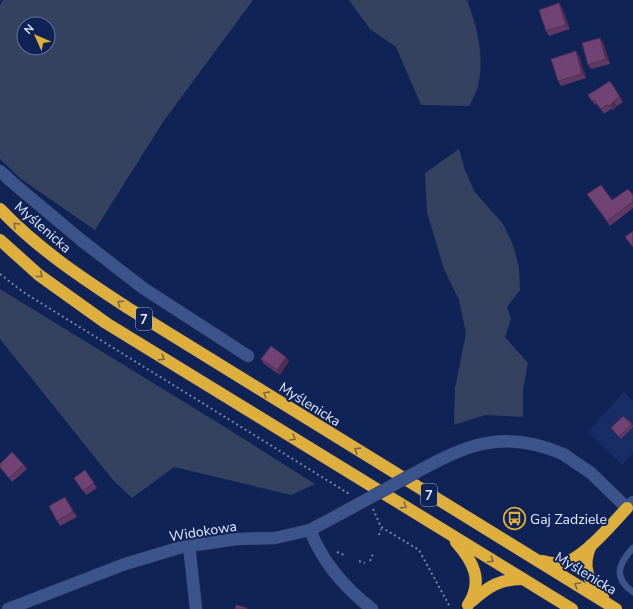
<svg xmlns="http://www.w3.org/2000/svg" width="633" height="609" viewBox="0 0 633 609" font-family="'Nunito Sans',sans-serif">
<rect width="100%" height="100%" fill="#102357"/>
<polygon fill="#182d66" points="624,392 633,401 633,453 622,465 588,432"/>
<g fill="#34415f" fill-rule="evenodd">
<path d="M3,0H253L163,122L95,230L21,179L0,159V5ZM24,24H48V48H24Z"/>
<path d="M349,0H467C477,26 485,58 478,86C476,93 472,100 469,106L421,105L396,47L370,29Z"/>
<polygon points="459,149 465,170 474,191 503,224 513,245 519,268 520,290 507,307 511,319 505,337 528,363 523,390 523,417 485,415 454,425 455,388 466,333 459,300 444,269 427,212 425,173"/>
<polygon points="0,289 220,424 315,484 291,495 174,467 132,498 113,480 0,339"/>
</g>
<g fill="none" stroke-linecap="round" stroke-linejoin="round">
<defs>
<path id="lane" d="M633,548C618,564 613,578 633,592"/>
<g id="street">
<polyline points="0,171 13,183 81,240 143,288 248,356"/>
<polyline points="189,545 196,609"/>
<polyline points="8,609 125,564 182,547 236,539 275,538 310,530"/>
</g>
<g id="secondary">
<polyline points="563,454 591,473 627,508 633,502"/>
<path d="M340,514L310,530C322,561 345,588 372,609"/>
</g>
<g id="highway">
<path d="M0,209C38,249 82,278 128,308L616,609"/>
<polyline points="0,240 39,275 106,323 572,609"/>
<path d="M456,542C473,561 484,581 468,605"/>
<path d="M591,545C581,567 588,580 603,597"/>
<path d="M542,561C548,563 556,564 563,563C583,559 613,523 627,508"/>
<path d="M472,601C489,586 500,579 523,579"/>
</g>
</defs>
<use href="#lane" stroke="#323a66" stroke-width="7"/>
<use href="#street" stroke="#323a66" stroke-width="13"/>
<use href="#secondary" stroke="#323a66" stroke-width="13"/>
<use href="#highway" stroke="#323a66" stroke-width="13"/>
<g stroke="#7483a7" stroke-width="2" stroke-dasharray="2 3" stroke-linecap="butt">
<polyline points="0,274 23,292 351,495"/>
<polyline points="373,509 381,527 419,550 450,607"/>
<polyline points="379,535 381,529"/>
<polyline points="337,552 344,555"/>
<polyline points="359,561 365,563"/>
<polyline points="370,561 373,554"/>
</g>
<use href="#lane" stroke="#3c548c" stroke-width="6"/>
<use href="#street" stroke="#3c548c" stroke-width="12"/>
<use href="#secondary" stroke="#3c548c" stroke-width="12"/>
<use href="#highway" stroke="#dfaf3d" stroke-width="12"/>
<defs>
<path id="secondary-bridge" d="M340,514C364,501 388,488 413,474C466,445 502,428 563,454"/>
</defs>
<use href="#secondary-bridge" stroke="#323a66" stroke-width="13" stroke-linecap="butt"/>
<use href="#secondary-bridge" stroke="#3c548c" stroke-width="12"/>
</g>
<g fill="#613964">
<polygon points="559,3 562,8 570,29 549,36 546,31"/>
<polygon points="603,42 610,64 591,69 588,65"/>
<polygon points="579,56 586,78 561,86 558,81"/>
<polygon points="613,86 623,102 617,106 613,110 611,109 604,114 597,104 595,105 588,95"/>
<polygon points="587,194 612,200 633,195 633,208 610,226"/>
<polygon points="261,359 289,361 280,375 264,364"/>
<polygon points="632,424 633,427 621,439 611,428"/>
<polygon points="0,464 24,465 27,469 12,482 0,468"/>
<polygon points="85,470 97,488 86,495 74,478"/>
<polygon points="65,497 77,517 60,526 57,521"/>
</g>
<g fill="#4f2e51">
<polygon points="559,3 562,8 570,29 566,25"/>
<polygon points="600,38 603,42 610,64 606,59"/>
<polygon points="576,51 579,56 586,78 582,74"/>
<polygon points="614,101 617,106 613,110 610,106"/>
<polygon points="286,357 289,361 280,375 277,370"/>
<polygon points="65,497 68,501 77,517 73,512"/>
</g>
<g fill="#714274" stroke="#4f2e51">
<polygon points="559,3 566,25 546,31 539,10"/>
<polygon points="600,38 606,59 588,65 582,43"/>
<polygon points="576,51 582,74 558,81 551,59"/>
<polygon points="610,81 620,97 614,101 610,106 607,105 601,109 594,100 592,101 588,95"/>
<polygon points="601,185 612,200 628,189 633,195 633,202 607,221 587,194"/>
<polygon points="633,231 633,247 625,237"/>
<polygon points="271,346 286,357 277,370 261,359"/>
<polygon points="623,416 632,424 619,437 611,428"/>
<polygon points="12,452 24,465 9,478 0,467 0,464"/>
<polygon points="85,470 94,483 83,491 74,478"/>
<polygon points="65,497 73,512 57,521 49,506"/>
<polygon points="236,605 247,608 247,609 235,609"/>
</g>
<defs><path id="oneway-chevron" d="M-2-3.5L2.5 0L-2 3.5" fill="none" stroke-width="1.6" stroke-linecap="round" stroke-linejoin="round"/></defs>
<g stroke="#78694a">
<use href="#oneway-chevron" transform="translate(16 225) rotate(-135)"/>
<use href="#oneway-chevron" transform="translate(40 275) rotate(38)"/>
<use href="#oneway-chevron" transform="translate(120 303) rotate(-146)"/>
<use href="#oneway-chevron" transform="translate(162 358) rotate(32)"/>
<use href="#oneway-chevron" transform="translate(266 394) rotate(-148)"/>
<use href="#oneway-chevron" transform="translate(293 438) rotate(31)"/>
<use href="#oneway-chevron" transform="translate(357 450) rotate(-148)"/>
<use href="#oneway-chevron" transform="translate(404 506) rotate(32)"/>
<use href="#oneway-chevron" transform="translate(491 560) rotate(32)"/>
<use href="#oneway-chevron" transform="translate(577 585) rotate(-149)"/>
</g>
<defs>
<symbol id="bus-ring" viewBox="-11 -11 22 22"><circle r="9.5" fill="#102357" stroke="#e1af34" stroke-width="1.5"/><path d="M-5-6H5V4H4V6H2V4H-2V6H-4V4H-5ZM-3.5-4V0h7V-4ZM-3.5 1.2v1.5H-2V1.2ZM2 1.2v1.5H3.5V1.2Z" fill="#e1af34"/></symbol>
</defs>
<g fill-rule="evenodd">
<use href="#bus-ring" x="502" y="506" width="25" height="25"/>
</g>
<g text-anchor="middle" stroke-width="4" stroke-linejoin="round" paint-order="stroke">
<g fill="#102357" stroke="#a2afcd" stroke-width="1">
<rect x="136" y="308" width="16" height="22" rx="3"/>
<rect x="421" y="484" width="16" height="22" rx="3"/>
</g>
<g font-size="13" font-weight="bold" fill="#e1ebff">
<text x="144" y="324">7</text>
<text x="429" y="500">7</text>
</g>
<g font-size="14" fill="#e1ebff" stroke="#102357">
<text transform="translate(43 227) rotate(41)" y="5">Myślenicka</text>
<text transform="translate(310 404) rotate(32)" y="5">Myślenicka</text>
<text transform="translate(203 531) rotate(-9)" y="5">Widokowa</text>
<text transform="translate(586 573) rotate(31)" y="5">Myślenicka</text>
</g>
<g font-size="14" fill="#e1ebff" stroke="#102357" text-anchor="start">
<text x="530" y="524">Gaj Zadziele</text>
</g>
</g>
<g transform="translate(36 36) rotate(315)"><circle r="19" fill="#102357" stroke="#64739a"/>
<path d="M0-3L7 15L0 10L-7 15Z" fill="#e1af34"/>
<text y="-6" font-size="11" font-weight="bold" text-anchor="middle" fill="#e1ebff">N</text>
</g>
</svg>
